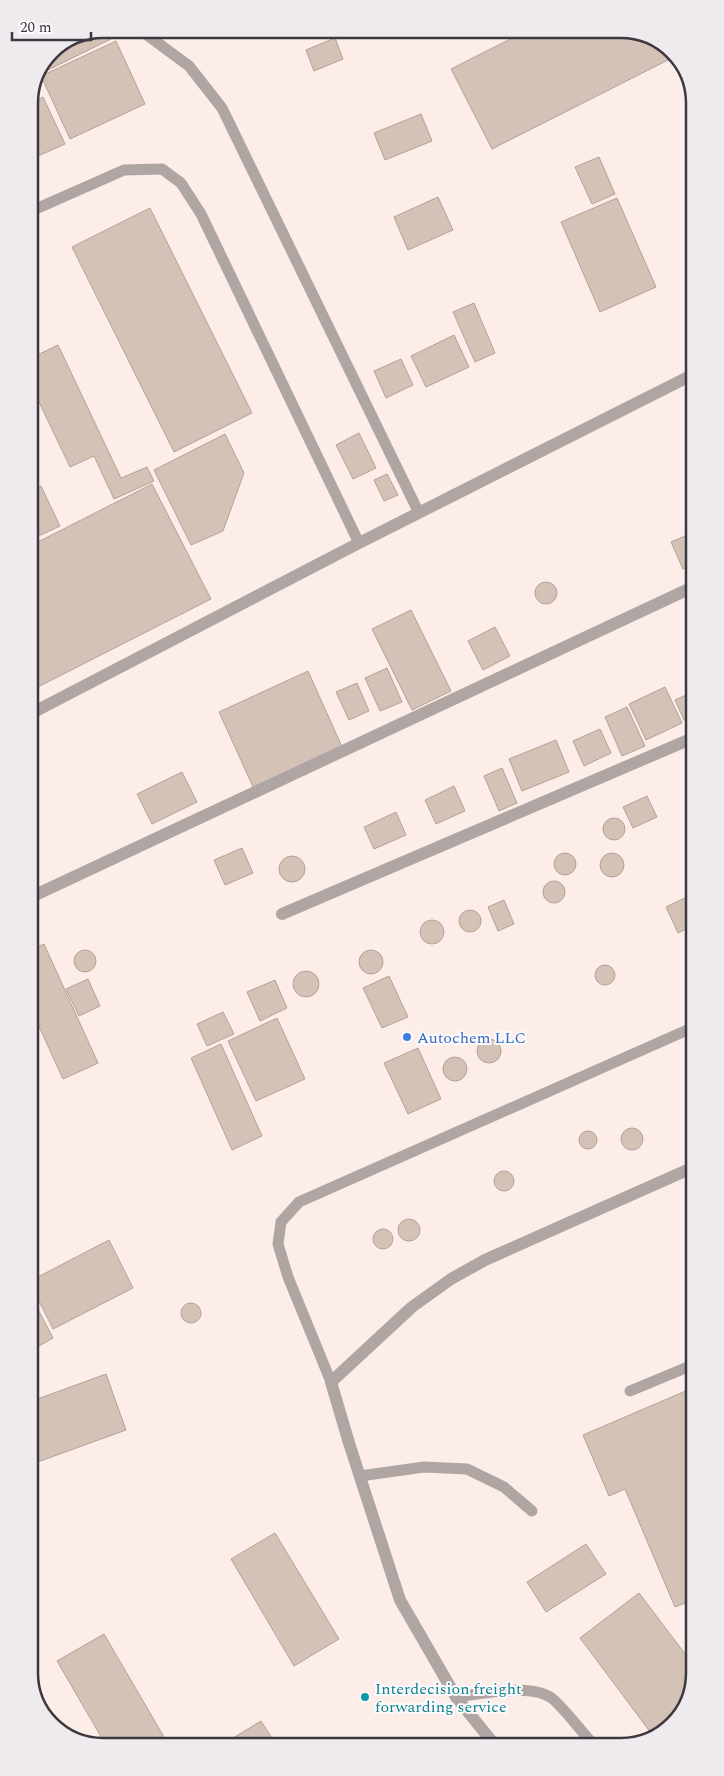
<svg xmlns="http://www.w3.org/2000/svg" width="724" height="1776" viewBox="0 0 724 1776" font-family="Spectral,serif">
<rect width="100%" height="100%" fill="#fdfafd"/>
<polygon fill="#fdede9" points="102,29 627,29 667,44 691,79 695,1674 680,1718 645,1743 97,1747 57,1732 33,1697 29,98 51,50"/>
<g fill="#d4c2b7" stroke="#b3a297">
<polygon points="102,29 106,29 111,39 40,74 51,50"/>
<polygon points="530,29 627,29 667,44 674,57 492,149 451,69"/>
<polygon points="335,38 343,59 314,71 306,50"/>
<polygon points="116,41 145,104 70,139 41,76"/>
<polygon points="43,97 65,144 29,160 29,104"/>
<polygon points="421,114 432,141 385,160 374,133"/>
<polygon points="599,157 615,194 592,204 575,167"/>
<polygon points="438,197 453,230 408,250 394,217"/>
<polygon points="617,198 656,287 600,312 561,222"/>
<polygon points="150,208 252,413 174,452 72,247"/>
<polygon points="474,303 495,353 475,362 453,312"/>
<polygon points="454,335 469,367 426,387 411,356"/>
<polygon points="58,345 121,478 147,467 154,481 114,499 94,456 70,467 30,383 29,359"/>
<polygon points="401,359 413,385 386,398 374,371"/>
<polygon points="359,433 376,468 353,479 336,445"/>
<polygon points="225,434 244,473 223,531 191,545 154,470"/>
<polygon points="387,474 398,495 384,501 374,480"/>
<polygon points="152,484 211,599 30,691 30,546"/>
<polygon points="41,486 60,526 30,540 30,491"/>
<polygon points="692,533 693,565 683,569 671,542"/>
<circle cx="546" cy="593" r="11"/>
<polygon points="411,610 451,691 412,710 372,629"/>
<polygon points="495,627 510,656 483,670 468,641"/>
<polygon points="387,668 402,702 380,711 365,678"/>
<polygon points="308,671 343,749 254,789 219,712"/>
<polygon points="357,683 369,711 349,720 336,692"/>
<polygon points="665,687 682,723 646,740 629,704"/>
<polygon points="693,692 693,716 684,720 675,700"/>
<polygon points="627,707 645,746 622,756 605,717"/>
<polygon points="600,729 611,753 584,766 573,741"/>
<polygon points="556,740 569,772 522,791 509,759"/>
<polygon points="502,768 517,803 499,811 484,776"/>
<polygon points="182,772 197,802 152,824 137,794"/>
<polygon points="454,786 465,811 436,824 425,800"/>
<polygon points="647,796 657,817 633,828 623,807"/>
<polygon points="396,812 406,835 374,849 364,827"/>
<circle cx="614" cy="829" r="11"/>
<polygon points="242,848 253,873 225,885 214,860"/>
<circle cx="565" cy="864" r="11"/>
<circle cx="612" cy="865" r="12"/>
<circle cx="292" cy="869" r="13"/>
<circle cx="554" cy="892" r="11"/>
<polygon points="693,894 693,926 678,933 666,907"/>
<polygon points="504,900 514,924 498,931 488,907"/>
<circle cx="470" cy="921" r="11"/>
<circle cx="432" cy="932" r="12"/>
<polygon points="44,944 98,1063 63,1079 31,1009 31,950"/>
<circle cx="85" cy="961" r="11"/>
<circle cx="371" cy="962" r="12"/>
<circle cx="605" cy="975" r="10"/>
<circle cx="306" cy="984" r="13"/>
<polygon points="389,976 408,1017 382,1028 363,988"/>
<polygon points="88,979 100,1006 79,1016 66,989"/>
<polygon points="275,980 287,1008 260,1021 247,992"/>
<polygon points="223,1012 234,1034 207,1046 197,1024"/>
<polygon points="277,1018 305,1079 256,1101 228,1041"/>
<circle cx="489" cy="1051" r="12"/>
<polygon points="221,1044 262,1136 232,1150 191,1058"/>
<polygon points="418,1048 441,1099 408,1114 384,1063"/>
<circle cx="455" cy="1069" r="12"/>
<circle cx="632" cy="1139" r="11"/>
<circle cx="588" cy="1140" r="9"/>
<circle cx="504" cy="1181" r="10"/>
<circle cx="409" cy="1230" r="11"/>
<circle cx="383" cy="1239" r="10"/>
<polygon points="109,1240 133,1288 53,1329 32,1287 32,1280"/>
<polygon points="32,1298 53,1338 32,1350"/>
<circle cx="191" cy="1313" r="10"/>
<polygon points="106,1374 126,1430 32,1464 32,1401"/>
<polygon points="695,1387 695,1599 675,1607 625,1489 609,1496 583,1435"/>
<polygon points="275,1533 339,1639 294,1666 231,1559"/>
<polygon points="586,1544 606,1574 546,1612 527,1582"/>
<polygon points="639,1593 695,1667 695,1674 680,1718 654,1737 580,1638"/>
<polygon points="104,1634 164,1737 148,1747 107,1747 57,1661"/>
<polygon points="261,1721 277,1746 220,1746"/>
</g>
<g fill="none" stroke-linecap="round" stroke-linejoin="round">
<g stroke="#afa6a4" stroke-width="11">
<polyline points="139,29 189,66 222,108 419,513"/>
<polyline points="29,212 124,170 162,169 181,183 201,214 359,543"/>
<polyline points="331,1382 288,1277 278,1244 281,1222 299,1202 694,1027"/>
<polyline points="630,1391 695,1364"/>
<polyline points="360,1476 424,1467 467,1469 504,1487 532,1511"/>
<path d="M456,1697C482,1694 534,1682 554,1700C568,1713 580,1730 593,1744"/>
</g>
<g stroke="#afa6a4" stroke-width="12">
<polyline points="30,714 359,543 692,375"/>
<polyline points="31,897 693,587"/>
<polyline points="282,914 693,738"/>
<polyline points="494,1744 456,1697 400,1600 349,1443 331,1382 412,1307 451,1279 485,1260 694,1167"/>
</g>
</g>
<circle fill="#3f7fe0" stroke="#fdfafd" stroke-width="2" cx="407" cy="1037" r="5"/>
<circle fill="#0f9aa8" stroke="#fdfafd" stroke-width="2" cx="365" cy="1697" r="5"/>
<g text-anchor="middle" stroke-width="4" stroke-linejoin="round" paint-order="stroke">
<g font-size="16" fill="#366cbe" stroke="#fdfafd" text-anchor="start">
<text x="417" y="1043">Autochem LLC</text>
</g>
<g font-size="16" fill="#0d838f" stroke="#fdfafd" text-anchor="start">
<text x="375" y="1694">Interdecision freight<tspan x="375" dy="18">forwarding service</tspan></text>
</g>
</g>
<path d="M0 0H724V1776H0ZM103 38H621A65 65 0 0 1 686 103V1673A65 65 0 0 1 621 1738H103A65 65 0 0 1 38 1673V103A65 65 0 0 1 103 38Z" fill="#eeeaee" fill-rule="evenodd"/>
<path fill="none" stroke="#3d383f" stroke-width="2.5" d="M103 38H621A65 65 0 0 1 686 103V1673A65 65 0 0 1 621 1738H103A65 65 0 0 1 38 1673V103A65 65 0 0 1 103 38Z"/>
<path d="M12 32v8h79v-8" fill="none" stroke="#3d383f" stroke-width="2.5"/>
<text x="20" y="32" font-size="15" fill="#3d383f" stroke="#fdfafd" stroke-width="4" paint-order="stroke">20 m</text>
</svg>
